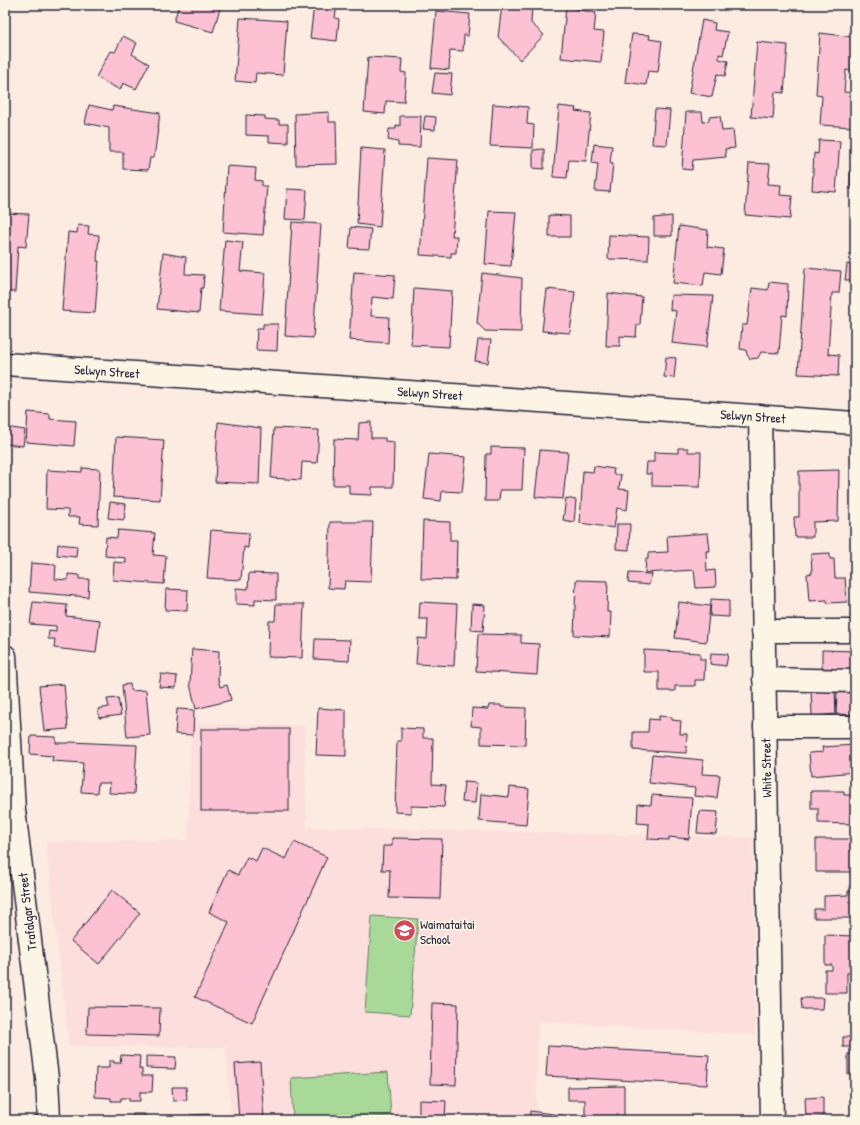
<svg xmlns="http://www.w3.org/2000/svg" width="860" height="1125" viewBox="0 0 860 1125" font-family="'Patrick Hand',sans-serif">
<rect width="100%" height="100%" fill="#fcebe1"/>
<filter id="ink" filterUnits="userSpaceOnUse"><feTurbulence type="fractalNoise" baseFrequency=".025" numOctaves="2"/><feDisplacementMap in="SourceGraphic" scale="8" xChannelSelector="R" yChannelSelector="G"/><feConvolveMatrix kernelMatrix="1 2 1 2 8 2 1 2 1" color-interpolation-filters="sRGB"/></filter>
<g filter="url(#ink)">
<polygon fill="#fcdedc" points="191,723 304,726 307,827 753,838 755,1035 538,1021 536,1120 231,1120 226,1047 69,1046 46,842 188,840"/>
<g fill="#a9d999" stroke="#667e6a">
<polygon points="372,916 418,919 410,1015 365,1012"/>
<polygon points="388,1072 391,1116 318,1120 293,1120 291,1078"/>
</g>
<g fill="#fcc1d2" stroke="#22223b">
<polygon points="179,5 221,5 213,32 174,21"/>
<polygon points="314,5 337,5 335,18 339,19 337,41 310,38"/>
<polygon points="502,5 532,5 531,23 544,35 520,60 498,37"/>
<polygon points="566,7 596,13 594,31 604,32 601,62 561,58"/>
<polygon points="436,11 470,14 468,36 464,35 463,51 450,50 449,70 431,68"/>
<polygon points="240,18 287,21 283,75 256,73 255,83 235,81"/>
<polygon points="702,20 715,23 714,30 728,32 723,55 719,54 719,59 728,61 725,76 717,74 712,97 689,93"/>
<polygon points="820,33 853,37 851,71 846,70 844,92 855,93 854,127 820,125 822,96 816,95"/>
<polygon points="632,34 650,35 649,39 662,41 658,72 648,71 646,85 625,82"/>
<polygon points="123,36 137,43 132,54 149,64 136,89 123,83 120,90 96,77 110,51 115,52"/>
<polygon points="757,42 788,45 784,93 775,92 773,119 751,117"/>
<polygon points="368,57 402,59 401,72 406,73 404,102 386,101 385,114 364,112"/>
<polygon points="435,73 452,74 450,95 432,93"/>
<polygon points="493,104 528,107 527,124 534,125 533,148 490,146"/>
<polygon points="89,105 112,110 113,106 160,113 154,158 150,158 148,170 123,169 123,152 109,152 109,128 85,123"/>
<polygon points="559,106 576,108 575,111 591,113 586,161 569,160 567,178 553,177"/>
<polygon points="655,109 670,110 667,145 652,144"/>
<polygon points="329,112 329,122 336,122 337,164 296,165 295,114"/>
<polygon points="686,112 702,112 703,122 709,121 709,117 720,116 722,131 733,130 735,148 725,149 726,157 693,160 692,170 682,169"/>
<polygon points="246,115 265,116 265,119 279,120 279,124 288,124 288,143 269,142 269,136 246,135"/>
<polygon points="400,116 421,116 420,147 398,146 398,142 388,140 389,129 396,129 396,125 400,126"/>
<polygon points="425,116 436,117 435,130 423,129"/>
<polygon points="819,140 840,141 836,192 812,190 814,153 818,154"/>
<polygon points="594,144 612,146 610,163 613,164 610,192 595,191 598,164 592,163"/>
<polygon points="361,148 385,150 380,227 357,224"/>
<polygon points="544,149 544,169 533,168 533,150"/>
<polygon points="427,158 458,160 452,236 457,236 456,253 451,253 451,257 420,255"/>
<polygon points="749,163 770,164 768,184 781,185 780,195 792,196 790,219 745,215"/>
<polygon points="227,166 256,168 255,180 262,181 262,186 267,186 263,235 223,232"/>
<polygon points="851,166 855,167 855,189 850,189"/>
<polygon points="287,189 307,190 305,220 285,219"/>
<polygon points="489,211 516,212 511,266 485,264"/>
<polygon points="5,213 29,214 26,247 18,246 15,292 8,292 6,317 5,317"/>
<polygon points="549,215 570,216 570,237 549,237"/>
<polygon points="672,216 672,236 654,236 654,218"/>
<polygon points="292,222 321,224 313,338 285,336"/>
<polygon points="78,225 89,226 88,234 99,235 97,261 99,261 95,313 62,311 68,232 77,233"/>
<polygon points="679,226 708,230 707,247 724,249 721,274 705,272 703,286 673,283"/>
<polygon points="351,227 371,229 369,249 349,248"/>
<polygon points="609,235 649,237 648,260 608,259"/>
<polygon points="225,240 243,242 240,271 265,273 262,314 219,311"/>
<polygon points="163,253 186,257 185,274 204,275 203,288 201,288 199,313 157,309"/>
<polygon points="847,264 855,265 855,280 845,280"/>
<polygon points="805,268 841,271 839,293 832,293 828,354 839,355 838,376 798,374"/>
<polygon points="354,272 395,275 393,299 372,297 371,316 389,317 388,343 349,340"/>
<polygon points="482,273 522,278 521,332 485,331 477,323"/>
<polygon points="769,282 788,284 787,316 782,315 779,353 761,352 758,358 750,359 747,355 746,350 740,349 742,325 747,325 752,288 768,290"/>
<polygon points="414,288 452,291 449,347 411,345"/>
<polygon points="547,289 575,292 570,333 542,331"/>
<polygon points="608,293 642,297 640,325 637,325 636,337 620,336 620,346 606,346"/>
<polygon points="671,295 713,296 707,347 672,343 676,311 670,310"/>
<polygon points="263,324 278,324 277,351 256,350 257,328 263,328"/>
<polygon points="478,340 491,340 488,363 475,361"/>
<polygon points="666,357 676,358 674,378 664,377"/>
<polygon points="28,412 50,414 50,419 76,421 74,446 26,442"/>
<polygon points="218,422 261,428 259,484 215,482"/>
<polygon points="371,422 371,438 385,438 385,441 394,442 393,487 372,487 372,495 349,494 349,485 333,485 334,439 358,440 359,423"/>
<polygon points="5,427 25,430 23,446 5,444"/>
<polygon points="274,428 319,430 317,463 302,462 301,480 271,478"/>
<polygon points="116,437 164,440 160,500 113,497"/>
<polygon points="491,447 524,448 522,490 500,490 499,501 485,501 486,454 491,454"/>
<polygon points="678,448 688,448 688,452 701,452 700,487 652,486 652,474 646,474 647,462 654,462 654,452 678,453"/>
<polygon points="540,450 568,452 563,499 535,497"/>
<polygon points="429,454 466,457 462,492 442,491 441,501 424,499"/>
<polygon points="594,466 614,469 613,474 621,475 619,489 629,490 627,510 617,508 614,528 580,523 583,471 593,472"/>
<polygon points="82,468 100,469 98,525 79,524 80,517 68,517 68,510 46,509 47,470 82,472"/>
<polygon points="839,470 838,521 813,522 813,537 795,537 794,517 799,517 799,471"/>
<polygon points="566,498 576,500 574,522 563,520"/>
<polygon points="110,502 126,504 124,520 108,518"/>
<polygon points="423,521 450,522 450,540 457,540 456,580 421,579"/>
<polygon points="330,522 373,522 371,582 345,581 344,589 328,588"/>
<polygon points="617,524 630,524 629,550 616,549"/>
<polygon points="118,530 155,533 153,555 166,556 164,584 113,580 114,562 126,563 126,558 105,556 106,537 117,538"/>
<polygon points="211,530 249,533 248,548 244,547 241,580 207,578"/>
<polygon points="708,533 710,551 706,551 707,571 715,570 716,587 696,588 694,570 645,573 646,559 648,559 648,553 668,552 667,536"/>
<polygon points="58,544 77,546 76,557 57,555"/>
<polygon points="830,553 830,559 834,559 835,578 845,578 847,602 827,603 827,600 809,601 807,574 812,573 811,554"/>
<polygon points="31,563 56,565 55,579 68,580 68,574 79,575 79,579 89,579 88,597 29,592"/>
<polygon points="249,573 276,574 276,600 255,599 255,605 236,604 236,588 248,589"/>
<polygon points="629,573 652,574 649,585 628,583"/>
<polygon points="576,580 608,581 607,612 611,612 610,637 574,635"/>
<polygon points="166,589 188,590 187,611 165,610"/>
<polygon points="711,599 729,600 729,617 710,616"/>
<polygon points="33,602 67,605 66,616 100,620 96,653 54,648 55,639 48,639 49,631 56,632 56,626 30,624"/>
<polygon points="420,602 457,604 454,666 416,664 418,638 427,639 428,619 419,619"/>
<polygon points="679,602 710,606 706,642 675,638"/>
<polygon points="276,604 304,604 302,658 268,657 269,621 275,621"/>
<polygon points="472,604 485,605 483,631 471,630"/>
<polygon points="478,634 521,635 521,643 539,644 537,675 476,671"/>
<polygon points="315,639 350,640 349,661 314,659"/>
<polygon points="192,649 219,651 218,679 220,687 227,685 231,700 196,709 190,684"/>
<polygon points="644,650 700,653 700,659 705,659 704,680 695,680 695,686 675,686 675,691 659,691 659,672 644,672"/>
<polygon points="822,650 855,651 855,673 822,673"/>
<polygon points="711,653 728,654 726,666 710,664"/>
<polygon points="161,674 177,676 176,688 159,687"/>
<polygon points="64,684 68,729 44,731 39,686"/>
<polygon points="130,684 131,691 146,690 150,735 127,737 122,685"/>
<polygon points="811,689 835,689 836,714 812,716"/>
<polygon points="837,692 855,692 855,715 836,714"/>
<polygon points="118,698 121,715 99,718 98,709 109,707 107,699"/>
<polygon points="489,705 501,705 501,707 526,708 525,745 481,744 481,727 471,726 472,708 488,709"/>
<polygon points="318,708 346,710 346,756 316,755"/>
<polygon points="177,709 194,710 193,735 175,734"/>
<polygon points="659,716 672,717 672,720 681,721 680,734 687,734 686,753 633,750 633,732 648,732 649,719 659,720"/>
<polygon points="401,728 423,729 423,738 433,738 432,784 446,785 444,807 411,806 411,813 395,812 397,741 401,741"/>
<rect x="201" y="729" width="88" height="82"/>
<polygon points="31,736 56,737 56,743 69,743 70,742 137,745 134,794 109,793 110,783 98,783 97,793 81,792 83,763 52,761 53,756 30,754"/>
<polygon points="855,745 855,772 811,776 809,753 823,752 822,747"/>
<polygon points="652,755 703,760 702,774 720,775 717,798 694,796 695,788 649,783"/>
<polygon points="464,782 477,783 475,803 462,802"/>
<polygon points="510,787 529,789 526,825 479,821 481,794 509,797"/>
<polygon points="811,791 844,791 844,795 852,795 851,824 818,823 818,808 811,808"/>
<polygon points="652,795 692,798 689,839 669,837 669,840 648,839 649,824 637,823 638,804 651,805"/>
<polygon points="699,811 718,812 716,834 697,833"/>
<polygon points="392,838 442,839 440,899 389,898 390,870 382,870 383,846 392,846"/>
<polygon points="816,839 851,839 851,852 855,852 855,872 816,872"/>
<polygon points="294,842 327,857 252,1023 195,997 229,922 209,912 228,870 238,875 247,857 256,861 262,848 286,859"/>
<polygon points="112,890 140,913 99,964 71,941"/>
<polygon points="848,891 855,891 855,918 814,918 814,909 824,909 824,896 848,895"/>
<polygon points="825,935 855,936 855,973 847,973 847,993 825,993 825,970 832,970 832,965 825,965"/>
<polygon points="801,998 823,998 822,1009 802,1009"/>
<polygon points="432,1003 458,1004 456,1085 430,1084"/>
<polygon points="88,1007 160,1008 159,1036 87,1034"/>
<rect x="843" y="1037" width="12" height="10"/>
<polygon points="548,1046 709,1055 707,1085 546,1076"/>
<rect x="848" y="1054" width="7" height="20"/>
<polygon points="121,1055 140,1056 139,1069 142,1069 142,1076 153,1076 152,1092 140,1092 140,1101 129,1101 129,1098 121,1098 121,1101 111,1101 111,1098 95,1097 96,1068 109,1068 109,1061 114,1061 114,1063 120,1063"/>
<polygon points="146,1056 176,1057 175,1069 146,1068"/>
<polygon points="260,1062 264,1120 239,1120 235,1064"/>
<polygon points="624,1086 624,1116 585,1116 585,1100 568,1100 568,1087"/>
<polygon points="172,1087 186,1087 187,1100 173,1101"/>
<polygon points="823,1097 823,1117 806,1118 805,1098"/>
<polygon points="419,1100 446,1101 445,1120 419,1120"/>
<polygon points="530,1111 567,1116 566,1120 529,1120"/>
<polygon points="133,1114 145,1114 145,1120 119,1120 119,1118 133,1117"/>
<polygon points="213,1114 213,1120 171,1120 171,1119 190,1118 190,1115"/>
</g>
<g fill="none" stroke-linecap="round" stroke-linejoin="round">
<defs>
<g id="minor">
<polyline points="5,364 855,423"/>
<polyline points="760,416 772,1120"/>
<polyline points="763,631 855,631"/>
<polyline points="5,656 14,810 47,1078 49,1120"/>
<polyline points="764,679 855,681"/>
<polyline points="765,727 855,727"/>
</g>
</defs>
<use href="#minor" stroke="#22223b" stroke-width="25"/>
<use href="#minor" stroke="#fcf5e5" stroke-width="22"/>
</g>
</g>
<defs>
<symbol id="school-disc" viewBox="-11 -11 22 22"><circle r="9.5" fill="#d1495b" stroke="#fcf5e5"/><path d="M0-5L7-2L0 1L-7-2ZM-4 1L0 2.5L4 1V4Q0 6-4 4Z" fill="#fff"/></symbol>
</defs>
<g fill-rule="evenodd">
<use href="#school-disc" x="392" y="918" width="25" height="25"/>
</g>
<g text-anchor="middle" stroke-width="3" stroke-linejoin="round" paint-order="stroke">
<g font-size="13" fill="#22223b" stroke="#fcf5e5">
<text transform="translate(107 371) rotate(4)" y="5">Selwyn Street</text>
<text transform="translate(430 393) rotate(4)" y="5">Selwyn Street</text>
<text transform="translate(753 416) rotate(4)" y="5">Selwyn Street</text>
<text transform="translate(766 768) rotate(-91)" y="5">White Street</text>
<text transform="translate(27 912) rotate(-97)" y="5">Trafalgar Street</text>
</g>
<g font-size="13" fill="#22223b" stroke="#fcf5e5" text-anchor="start">
<text x="420" y="929">Waimataitai<tspan x="420" dy="15">School</tspan></text>
</g>
</g>
<rect width="860" height="1125" fill="none" stroke="#fcf5e5" stroke-width="20"/>
<rect x="10" y="10" width="840" height="1105" fill="none" stroke="#22223b" stroke-width="1.5" filter="url(#ink)"/>
</svg>
